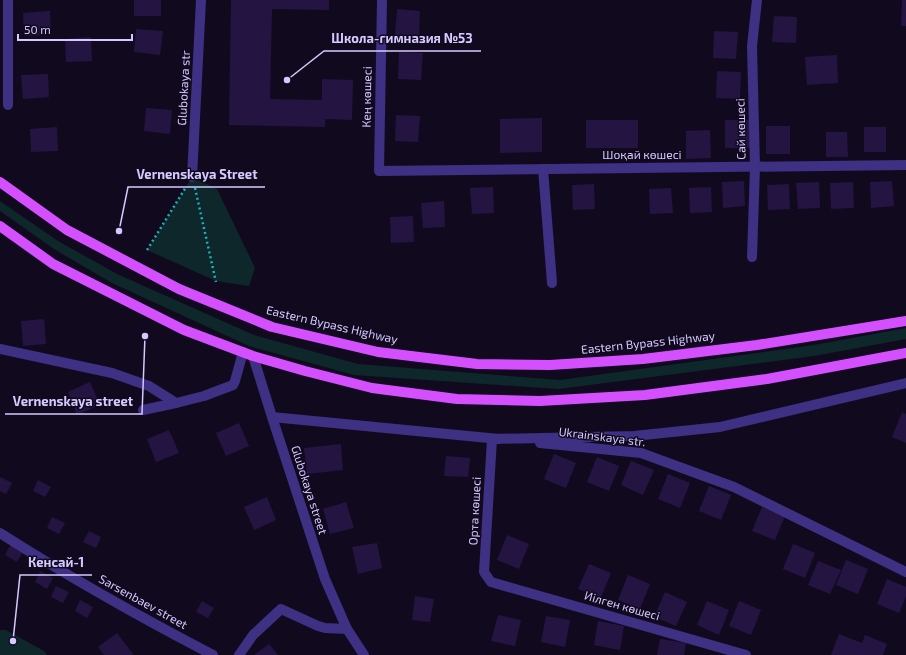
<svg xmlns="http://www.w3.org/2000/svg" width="906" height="655" viewBox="0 0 906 655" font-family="'Exo 2',sans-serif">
<rect width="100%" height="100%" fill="#110a1f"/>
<g fill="#0d272a">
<polygon points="192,177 217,189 255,268 249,286 216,281 147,250"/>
<polygon points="0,201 58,241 117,274 254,335 358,364 560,380 814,345 906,328 906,339 814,356 559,389 354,375 249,346 112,283 54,249 0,211"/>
<polygon points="0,630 6,630 44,651 47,655 0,655"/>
</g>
<g fill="#241442">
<rect x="134" y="0" width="27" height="16"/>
<polygon points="231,0 329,0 329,10 272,9 270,99 322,100 322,79 353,80 352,120 325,119 325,127 229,125"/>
<polygon points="902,0 906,0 906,26 901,26"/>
<polygon points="397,9 420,11 419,37 395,36"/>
<polygon points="50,11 51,35 24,36 23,13"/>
<polygon points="774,16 797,17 796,43 772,42"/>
<polygon points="136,29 163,31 160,55 134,52"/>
<polygon points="714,31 738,32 736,59 713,58"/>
<polygon points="91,37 92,61 66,62 65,39"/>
<polygon points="399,52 423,53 421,80 398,79"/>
<polygon points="837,55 838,83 807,85 805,57"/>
<polygon points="717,71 741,72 740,99 716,98"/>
<polygon points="48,74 49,97 23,99 21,75"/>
<polygon points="146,108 172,110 170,134 144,131"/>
<polygon points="396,115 420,116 418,142 395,141"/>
<polygon points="542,118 542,152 500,153 500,119"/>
<rect x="586" y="120" width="52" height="28"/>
<rect x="725" y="120" width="25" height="28"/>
<rect x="766" y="126" width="24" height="28"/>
<polygon points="57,127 58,151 31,152 30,129"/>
<rect x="864" y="127" width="22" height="25"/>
<polygon points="710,130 711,158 686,159 686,131"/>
<polygon points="826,132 847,132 848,157 826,157"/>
<polygon points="744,181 745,206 723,208 722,182"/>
<polygon points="892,181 894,206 871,208 870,182"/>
<polygon points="819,182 820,208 798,209 796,183"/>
<polygon points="853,182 854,208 831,209 830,183"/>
<polygon points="594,184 595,209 573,210 572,185"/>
<polygon points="789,184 790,209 768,210 767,185"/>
<polygon points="493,187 494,213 472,214 470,188"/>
<polygon points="711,187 712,212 690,213 689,188"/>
<polygon points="671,188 673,213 650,214 649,189"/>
<polygon points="444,201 445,227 423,228 421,203"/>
<polygon points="413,216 414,242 391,243 390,217"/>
<polygon points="44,319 46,344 23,346 21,321"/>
<polygon points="90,382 100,405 77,415 68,392"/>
<polygon points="902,412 906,414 906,443 892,437"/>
<polygon points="239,423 249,446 226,456 216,433"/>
<polygon points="169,430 179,453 156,462 147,439"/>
<polygon points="341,444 343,470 307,474 304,448"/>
<polygon points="554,454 576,463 566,488 544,479"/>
<polygon points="446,456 470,458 468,477 444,476"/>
<polygon points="597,457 619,466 609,491 587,482"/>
<polygon points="631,461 654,470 643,495 621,485"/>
<polygon points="668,474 690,483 680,508 658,499"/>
<polygon points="0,477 12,483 6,494 0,491"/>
<polygon points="38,480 51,487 45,497 33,491"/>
<polygon points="709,486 731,495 721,520 699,511"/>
<polygon points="267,497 276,520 254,530 244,507"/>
<polygon points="346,502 354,528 330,534 323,509"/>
<polygon points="762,507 785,516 775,540 752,531"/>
<polygon points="52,517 65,523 59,534 47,528"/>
<polygon points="89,531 101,537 96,548 83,542"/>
<polygon points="507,535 529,544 519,569 497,560"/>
<polygon points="377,543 382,568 358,574 352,547"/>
<polygon points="11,544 23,551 17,562 5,555"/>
<polygon points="793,544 815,553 805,578 783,569"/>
<polygon points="846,560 868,569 858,594 836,585"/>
<polygon points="818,561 841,570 830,594 808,585"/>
<polygon points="589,564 611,573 601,597 578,589"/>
<polygon points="40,571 53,578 47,589 35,582"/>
<polygon points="628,575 650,584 640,609 618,600"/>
<polygon points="887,579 906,587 906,596 899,613 877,604"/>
<polygon points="56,586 69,592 63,603 51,597"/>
<polygon points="665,592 687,602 676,626 654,617"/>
<polygon points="415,596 434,599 430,622 412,620"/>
<polygon points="80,600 93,607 87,618 75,611"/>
<polygon points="202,601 214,608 208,618 196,612"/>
<polygon points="707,601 729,610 719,635 697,625"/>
<polygon points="739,601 761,610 751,635 729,626"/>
<polygon points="498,615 521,620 515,646 491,641"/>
<polygon points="546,616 570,620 565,647 541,642"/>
<polygon points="598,621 624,626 620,650 594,645"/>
<polygon points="117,633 133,654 132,655 104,655 98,647"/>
<polygon points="839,634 862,643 865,635 887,644 883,655 831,655"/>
<polygon points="660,639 686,643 684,655 657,655"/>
<polygon points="269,644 278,655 254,655"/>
</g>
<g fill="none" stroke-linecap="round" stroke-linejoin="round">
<g stroke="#21b0bb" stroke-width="2.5" stroke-dasharray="2 3" stroke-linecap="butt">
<polyline points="195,188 216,282"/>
<polyline points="147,250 186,187"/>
</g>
<g stroke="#3e3083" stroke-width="10">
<path d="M382,0L379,171C554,168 730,168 906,165"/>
<polyline points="8,105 8,0"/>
<polyline points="543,169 552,283"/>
<polyline points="192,177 201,0"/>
<polyline points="752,257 755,167 752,46 757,0"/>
<polyline points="0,349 112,373 149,386 176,403 204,396 233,385 235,381 243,352"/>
<polyline points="253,356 272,417 325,579 347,629 364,655"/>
<polyline points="143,410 176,403"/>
<polyline points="272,417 499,439"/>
<polyline points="540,443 641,453 734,487 906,572"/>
<path d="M0,533C69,577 140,617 213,655"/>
<polyline points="239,655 253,635 281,609 318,626 325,628 347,629"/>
<polyline points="746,655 491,582 484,572 492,439 634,436 720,427 906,383"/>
</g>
<g stroke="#d450ff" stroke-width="10">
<polyline points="0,182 67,230 179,289 272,327 378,352 477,364 550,365 643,359 757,345 906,321"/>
<polyline points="0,226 53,264 184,330 253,356 305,371 372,388 457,399 540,401 645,395 767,379 906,353"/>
</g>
</g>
<g text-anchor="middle" stroke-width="3" stroke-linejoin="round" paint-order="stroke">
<g font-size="12" fill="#d6c9ff" stroke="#110a1f">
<text transform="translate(184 88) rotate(-87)" y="4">Glubokaya str</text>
<text transform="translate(367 97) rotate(-89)" y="4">Кең көшесі</text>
<text transform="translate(741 129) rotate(-91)" y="4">Сай көшесі</text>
<text x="642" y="159">Шоқай көшесі</text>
<text transform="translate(332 325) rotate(13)" y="4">Eastern Bypass Highway</text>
<text transform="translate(648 343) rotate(-6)" y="4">Eastern Bypass Highway</text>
<text transform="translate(602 437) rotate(7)" y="4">Ukrainskaya str.</text>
<text transform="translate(309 490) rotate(72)" y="4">Glubokaya street</text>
<text transform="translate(475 511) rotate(-87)" y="4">Орта көшесі</text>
<text transform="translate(143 602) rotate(29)" y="4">Sarsenbaev street</text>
<text transform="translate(622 606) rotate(16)" y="4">Иілген көшесі</text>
</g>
</g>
<path fill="none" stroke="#d6c9ff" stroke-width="1.5" d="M287 80L324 51H481M119 231L128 187H265M145 336L142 414H5M13 641L20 575H92"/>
<g fill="#d6c9ff" stroke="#110a1f" stroke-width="1.5">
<circle cx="287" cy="80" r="4"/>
<circle cx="119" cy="231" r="4"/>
<circle cx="145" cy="336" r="4"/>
<circle cx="13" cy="641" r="4"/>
</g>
<g font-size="13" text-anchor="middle" font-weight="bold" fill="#d6c9ff" stroke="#110a1f" stroke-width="3" stroke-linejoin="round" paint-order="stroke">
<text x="402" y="43">Школа-гимназия №53</text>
<text x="197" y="179">Vernenskaya Street</text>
<text x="73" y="406">Vernenskaya street</text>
<text x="56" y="567">Кенсай-1</text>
</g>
<path d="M18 34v6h114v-6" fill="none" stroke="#d6c9ff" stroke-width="2"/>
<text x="24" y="34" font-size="12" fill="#d6c9ff" stroke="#110a1f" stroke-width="3" paint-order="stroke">50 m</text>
</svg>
